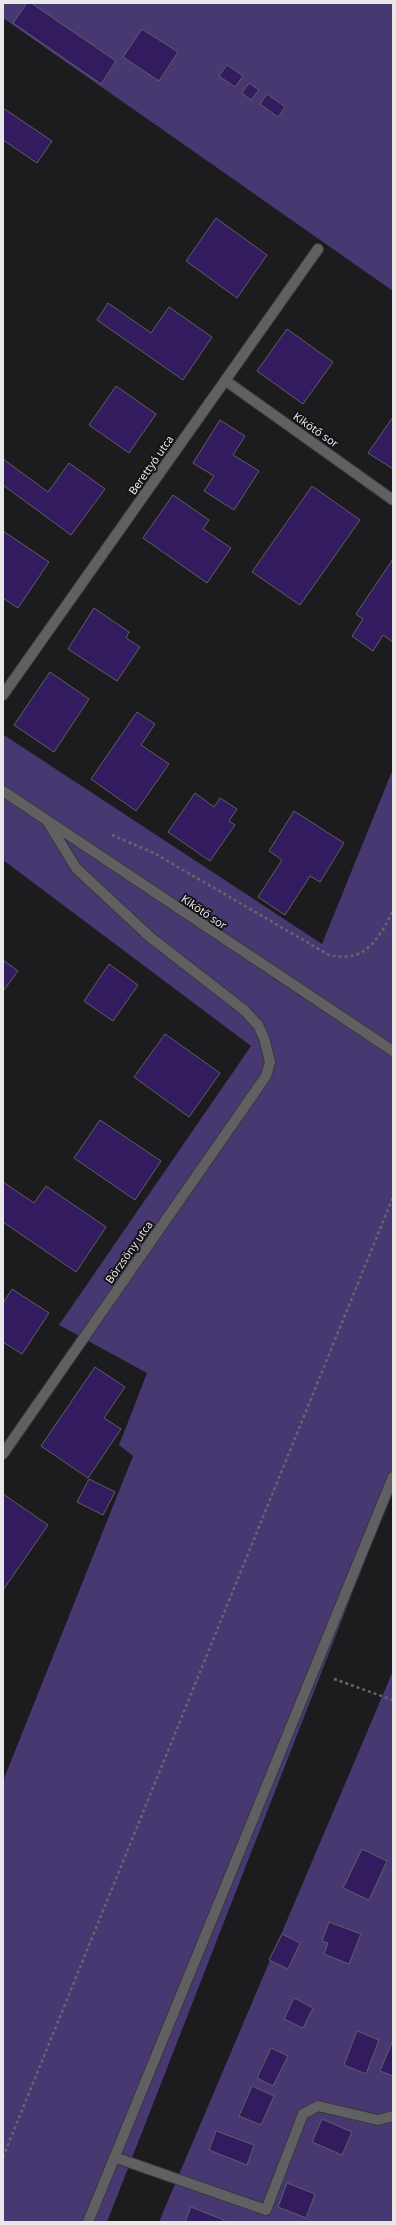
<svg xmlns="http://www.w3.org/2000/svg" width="396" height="2225" viewBox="0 0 396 2225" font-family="'Noto Sans',sans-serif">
<rect width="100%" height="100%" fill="#1c1b1e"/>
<g fill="#473872">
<polygon points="3,3 393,3 393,291 3,18"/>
<polygon points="4,735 322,944 393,769 393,1489 107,2222 3,2222 3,1781 133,1456 119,1445 147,1373 59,1325 251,1046 3,860"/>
<polygon points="393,1671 393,2222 159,2222 169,2198"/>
</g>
<g fill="#321c5f" stroke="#5f5e62">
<polygon points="27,3 31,3 116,61 101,84 13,23"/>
<polygon points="142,29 178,52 159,81 123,57"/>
<polygon points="227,65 243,76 235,87 219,76"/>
<polygon points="249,83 259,90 251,100 242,93"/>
<polygon points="267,94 285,107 278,117 260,104"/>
<polygon points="3,108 52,141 37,163 3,140"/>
<polygon points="216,218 267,255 237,298 186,261"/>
<polygon points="108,303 151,333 169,307 212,337 183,380 97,320"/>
<polygon points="287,329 333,362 303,404 257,371"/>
<polygon points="116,386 156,414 129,453 89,425"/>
<polygon points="393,417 393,469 368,453"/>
<polygon points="220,420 245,436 233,455 259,471 234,510 204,491 214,476 193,463"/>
<polygon points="3,459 48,492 69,463 105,489 71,535 3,485"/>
<polygon points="312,486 360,520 300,605 252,572"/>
<polygon points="173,495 209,520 203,529 231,548 207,583 143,538"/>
<polygon points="3,531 49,562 18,608 3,598"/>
<polygon points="393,559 393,642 383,635 373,651 352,636 363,619 356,614"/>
<polygon points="94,608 129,632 126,638 140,647 117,681 68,649"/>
<polygon points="50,672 89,699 54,752 14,725"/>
<polygon points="137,712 155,724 141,745 169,764 136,811 91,779"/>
<polygon points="195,793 214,807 220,798 237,809 229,821 235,825 210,861 168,832"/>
<polygon points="294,811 344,843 320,882 310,876 285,915 258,897 282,860 269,851"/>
<polygon points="3,960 18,971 4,990 3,989"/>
<polygon points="109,964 138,985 113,1021 84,1001"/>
<polygon points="165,1034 220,1073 189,1117 134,1077"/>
<polygon points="100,1120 161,1161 135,1200 74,1158"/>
<polygon points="3,1182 34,1203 46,1186 106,1227 76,1272 3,1222"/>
<polygon points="12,1289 49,1313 22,1354 3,1342 3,1303"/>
<polygon points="95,1367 125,1387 104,1418 121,1429 88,1478 41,1446"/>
<polygon points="89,1479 115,1492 103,1515 77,1502"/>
<polygon points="3,1494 48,1525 3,1590"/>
<polygon points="362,1849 387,1861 369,1900 343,1888"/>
<polygon points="329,1922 361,1934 349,1964 324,1954 328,1943 322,1941"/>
<polygon points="282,1934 300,1943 288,1969 269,1960"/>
<polygon points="294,1998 313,2008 303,2028 284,2019"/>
<polygon points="357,2031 379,2040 366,2074 344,2065"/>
<polygon points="393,2040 393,2076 380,2071"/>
<polygon points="271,2048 288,2056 273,2086 257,2078"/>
<polygon points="252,2086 274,2096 261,2125 239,2116"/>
<polygon points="322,2119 352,2132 342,2155 312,2142"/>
<polygon points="216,2131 254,2145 247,2165 209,2150"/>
<polygon points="287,2183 315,2194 306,2218 278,2207"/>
<polygon points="191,2207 224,2220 223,2222 185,2222"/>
</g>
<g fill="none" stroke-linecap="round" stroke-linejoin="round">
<defs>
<polyline id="service" points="114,2157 266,2210 303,2114 318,2106 378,2120 393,2116"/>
<g id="minor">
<polyline points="226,381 393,500"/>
<polyline points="3,695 318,249"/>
<polyline points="3,791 393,1051"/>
<polyline points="3,1454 266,1076 270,1062 264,1038 258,1025 244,1010 150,937 76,868 46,819"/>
<polyline points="88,2222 393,1477"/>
</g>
</defs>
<use href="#service" stroke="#38383a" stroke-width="12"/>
<use href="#minor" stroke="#38383a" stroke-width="12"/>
<g stroke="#666568" stroke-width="2.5" stroke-dasharray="3 3" stroke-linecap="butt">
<path d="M112,835L154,853L329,955C339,957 350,958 360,953C374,947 388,923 393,909"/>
<polyline points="334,1679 393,1700"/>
<polyline points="3,2157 393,1197"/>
</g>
<use href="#service" stroke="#606063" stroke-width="10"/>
<use href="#minor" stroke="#606063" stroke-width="10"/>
</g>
<g text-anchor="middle" stroke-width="4" stroke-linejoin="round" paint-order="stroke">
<g font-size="11" fill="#e8e7ea" stroke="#131215">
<text transform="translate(316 430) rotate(35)" y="4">Kikötő sor</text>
<text transform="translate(151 465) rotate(-55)" y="4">Berettyó utca</text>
<text transform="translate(204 912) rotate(34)" y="4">Kikötő sor</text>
<text transform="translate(129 1252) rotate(-55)" y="4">Börzsöny utca</text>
</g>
</g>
<rect width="396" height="2225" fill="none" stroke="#e8e7ea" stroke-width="8"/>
</svg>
